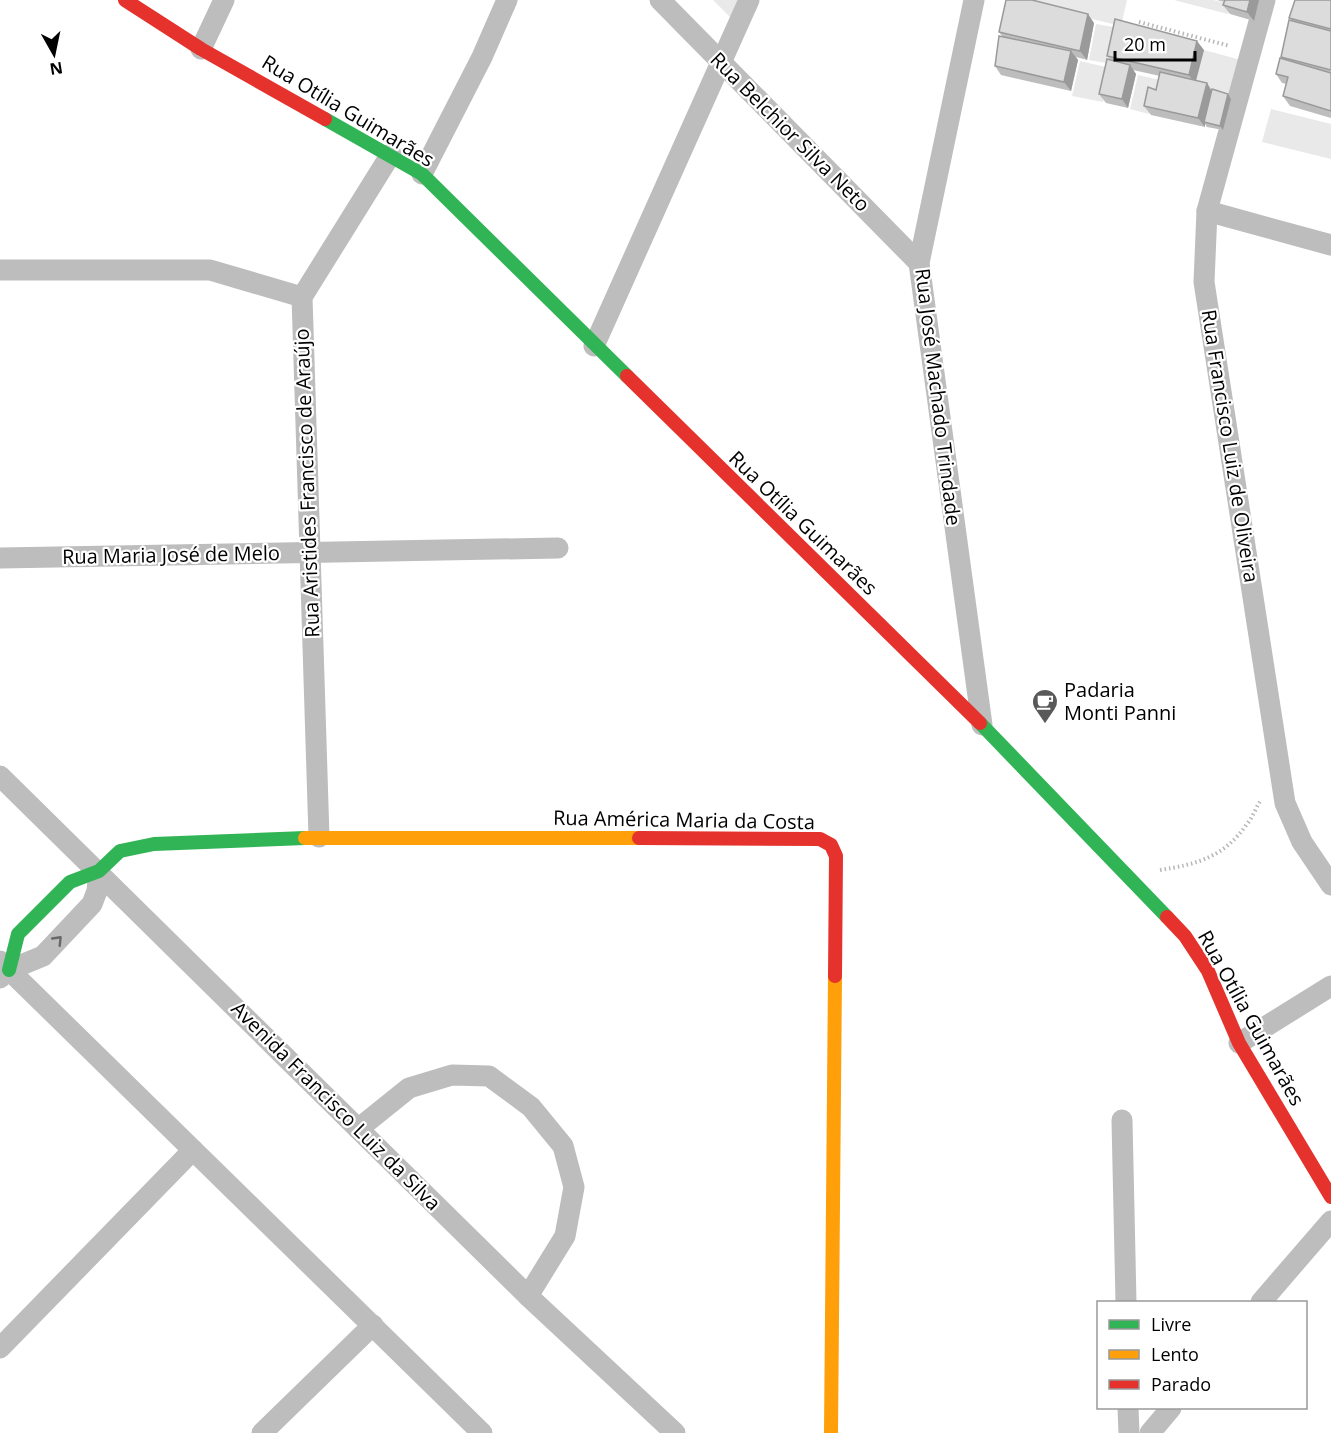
<svg xmlns="http://www.w3.org/2000/svg" width="1331" height="1433" viewBox="0 0 1331 1433" font-family="'Open Sans',sans-serif">
<rect width="100%" height="100%" fill="#fff"/>
<g fill="#e9e9e9">
<polygon points="713,0 739,0 731,18"/>
<polygon points="1014,0 1127,0 1121,26"/>
<polygon points="1174,0 1213,0 1231,4 1228,14"/>
<polygon points="1096,24 1119,28 1112,64 1089,60"/>
<polygon points="1204,50 1241,60 1232,94 1195,84"/>
<polygon points="1080,61 1110,68 1103,102 1072,96"/>
<polygon points="1138,75 1165,81 1152,95 1149,114 1130,109"/>
<polygon points="1271,109 1331,124 1331,159 1262,142"/>
</g>
<g fill="none" stroke-linecap="round" stroke-linejoin="round">
<g stroke="#b8b8b8" stroke-width="4" stroke-dasharray="1.5 3" stroke-linecap="butt">
<polyline points="1139,22 1230,46"/>
<path d="M1160,870C1198,864 1224,857 1247,824C1253,817 1256,807 1261,800"/>
</g>
<g stroke="#bdbdbd" stroke-width="21">
<polyline points="660,0 919,263"/>
<polyline points="974,0 919,263 982,725"/>
<polyline points="1265,0 1207,211 1204,282 1285,803 1302,842 1331,885"/>
<polyline points="201,49 224,0"/>
<polyline points="422,174 482,57 507,0"/>
<polyline points="1207,211 1331,245"/>
<polyline points="0,270 210,270 302,297"/>
<polyline points="594,346 749,0"/>
<polyline points="0,558 558,548"/>
<polyline points="0,776 528,1296 675,1433"/>
<polyline points="319,837 302,297 391,154"/>
<polyline points="0,961 482,1433"/>
<polyline points="0,978 9,970 43,956 92,904 97,891 99,871"/>
<polyline points="1239,1043 1331,986"/>
<polyline points="1122,1120 1126,1302"/>
<polyline points="358,1129 409,1088 452,1075 489,1076 531,1107 563,1146 574,1187 565,1236 528,1296"/>
<polyline points="1261,1302 1331,1221"/>
<polyline points="0,1348 193,1150"/>
<polyline points="1128,1408 1129,1433"/>
<polyline points="262,1433 373,1325"/>
<polyline points="1150,1433 1171,1408"/>
</g>
<g stroke="#30b455" stroke-width="14">
<polyline points="325,119 422,174 627,376"/>
<polyline points="980,723 1167,917"/>
<polyline points="9,970 18,934 70,882 99,871 120,851 154,844 305,838"/>
</g>
<g stroke="#ff9f0a" stroke-width="14">
<polyline points="305,838 639,838"/>
<polyline points="831,1433 835,976"/>
</g>
<g stroke="#e5322d" stroke-width="14">
<polyline points="125,0 201,49 325,119"/>
<polyline points="627,376 980,723"/>
<polyline points="639,838 820,839 831,845 836,856 835,976"/>
<polyline points="1167,917 1185,936 1208,971 1239,1043 1331,1197"/>
</g>
</g>
<g fill="#bdbdbd">
<polygon points="1217,0 1259,0 1254,21 1230,14 1223,5 1224,2"/>
<polygon points="1331,0 1331,118 1290,106 1283,96 1287,84 1282,83 1276,74 1282,59 1281,57 1291,20 1289,18"/>
<polygon points="1094,23 1087,60 1076,57 1078,60 1071,91 1001,75 995,66 1002,36 999,32"/>
<polygon points="1204,50 1196,81 1207,83 1211,90 1231,99 1223,130 1207,127 1205,124 1205,127 1151,115 1144,106 1156,90 1160,76 1133,70 1136,74 1128,108 1106,103 1099,94 1110,59 1107,56"/>
</g>
<g fill="#9a9a9a">
<polygon points="1250,0 1259,0 1254,21 1247,12"/>
<polygon points="1088,14 1094,23 1087,60 1080,51"/>
<polygon points="1197,41 1204,50 1195,84 1189,75"/>
<polygon points="1071,51 1078,60 1071,91 1064,82"/>
<polygon points="1130,65 1136,74 1128,108 1122,99"/>
<polygon points="1207,83 1213,93 1204,122 1205,124 1205,127 1198,118"/>
<polygon points="1228,94 1231,99 1223,130 1220,126"/>
</g>
<g fill="#dcdcdc" stroke="#9a9a9a" stroke-width="1.5">
<polygon points="1006,0 1032,0 1088,14 1080,51 999,32"/>
<polygon points="1225,0 1250,0 1247,12 1223,5"/>
<polygon points="1295,0 1331,0 1331,29 1289,18"/>
<polygon points="1115,19 1197,41 1189,75 1107,56"/>
<polygon points="1289,20 1331,31 1331,70 1281,57"/>
<polygon points="999,36 1071,51 1064,82 995,66"/>
<polygon points="1280,58 1331,73 1331,111 1283,96 1288,77 1276,74"/>
<polygon points="1107,59 1130,65 1122,99 1099,94"/>
<polygon points="1160,72 1207,83 1198,118 1144,106 1148,87 1156,90"/>
<polygon points="1212,89 1228,94 1220,126 1204,122"/>
</g>
<defs><path id="oneway-chevron" d="M-2-3.5L2.5 0L-2 3.5" fill="none" stroke-width="1.6" stroke-linecap="round" stroke-linejoin="round" transform="scale(1.5)"/></defs>
<use stroke="#686868" href="#oneway-chevron" transform="translate(58 940) rotate(-46)"/>
<defs>
<symbol id="cafe-pin" viewBox="-11 -11 22 30"><path d="M0 17L-7.5 6A9.5 9.5 0 1 1 7.5 6Z" fill="#595959" stroke="#fff"/><path d="M-5.5-4.5H6V0H3Q3 3.5 0 3.5H-2.5Q-5.5 3.5-5.5 0ZM3-3.2v2h1.7v-2ZM-6 4.5H4V6H-6Z" fill="#fff"/></symbol>
</defs>
<g fill-rule="evenodd">
<use href="#cafe-pin" x="1030" y="687" width="30" height="40"/>
</g>
<g text-anchor="middle" stroke-width="4.5" stroke-linejoin="round" paint-order="stroke">
<g font-size="20" fill="#000" stroke="#fff">
<text transform="translate(348 111) rotate(31)" y="7">Rua Otília Guimarães</text>
<text transform="translate(790 132) rotate(45)" y="7">Rua Belchior Silva Neto</text>
<text transform="translate(938 397) rotate(83)" y="7">Rua José Machado Trindade</text>
<text transform="translate(1230 446) rotate(81)" y="7">Rua Francisco Luiz de Oliveira</text>
<text transform="translate(307 483) rotate(-92)" y="7">Rua Aristides Francisco de Araújo</text>
<text transform="translate(803 523) rotate(44)" y="7">Rua Otília Guimarães</text>
<text transform="translate(171 555) rotate(-1)" y="7">Rua Maria José de Melo</text>
<text transform="translate(684 820) rotate(1)" y="7">Rua América Maria da Costa</text>
<text transform="translate(1251 1018) rotate(61)" y="7">Rua Otília Guimarães</text>
<text transform="translate(336 1106) rotate(45)" y="7">Avenida Francisco Luiz da Silva</text>
</g>
<g font-size="20" fill="#000" stroke="#fff" text-anchor="start">
<text x="1064" y="697">Padaria<tspan x="1064" dy="23">Monti Panni</tspan></text>
</g>
</g>
<rect x="1097" y="1301" width="210" height="108" fill="#ffffff" stroke="#999999" stroke-width="1.5"/>
<rect x="1109" y="1320" width="30" height="9" fill="#30b455" stroke="#999999" stroke-width="1.5"/>
<text x="1151" y="1331" font-size="18" fill="#000000">Livre</text>
<rect x="1109" y="1350" width="30" height="9" fill="#ff9f0a" stroke="#999999" stroke-width="1.5"/>
<text x="1151" y="1361" font-size="18" fill="#000000">Lento</text>
<rect x="1109" y="1380" width="30" height="9" fill="#e5322d" stroke="#999999" stroke-width="1.5"/>
<text x="1151" y="1391" font-size="18" fill="#000000">Parado</text>
<g transform="translate(54 54) rotate(171)" stroke="#ffffff" stroke-width="4.5" paint-order="stroke">
<path d="M0-4.5L10 22L0 15L-10 22Z" fill="#000000"/>
<text y="-9" font-size="16" font-weight="bold" text-anchor="middle" fill="#000000">N</text>
</g>
<path d="M1115 51v9h80v-9" fill="none" stroke="#000000" stroke-width="3"/>
<text x="1124" y="51" font-size="18" fill="#000000" stroke="#ffffff" stroke-width="4.5" paint-order="stroke">20 m</text>
</svg>
